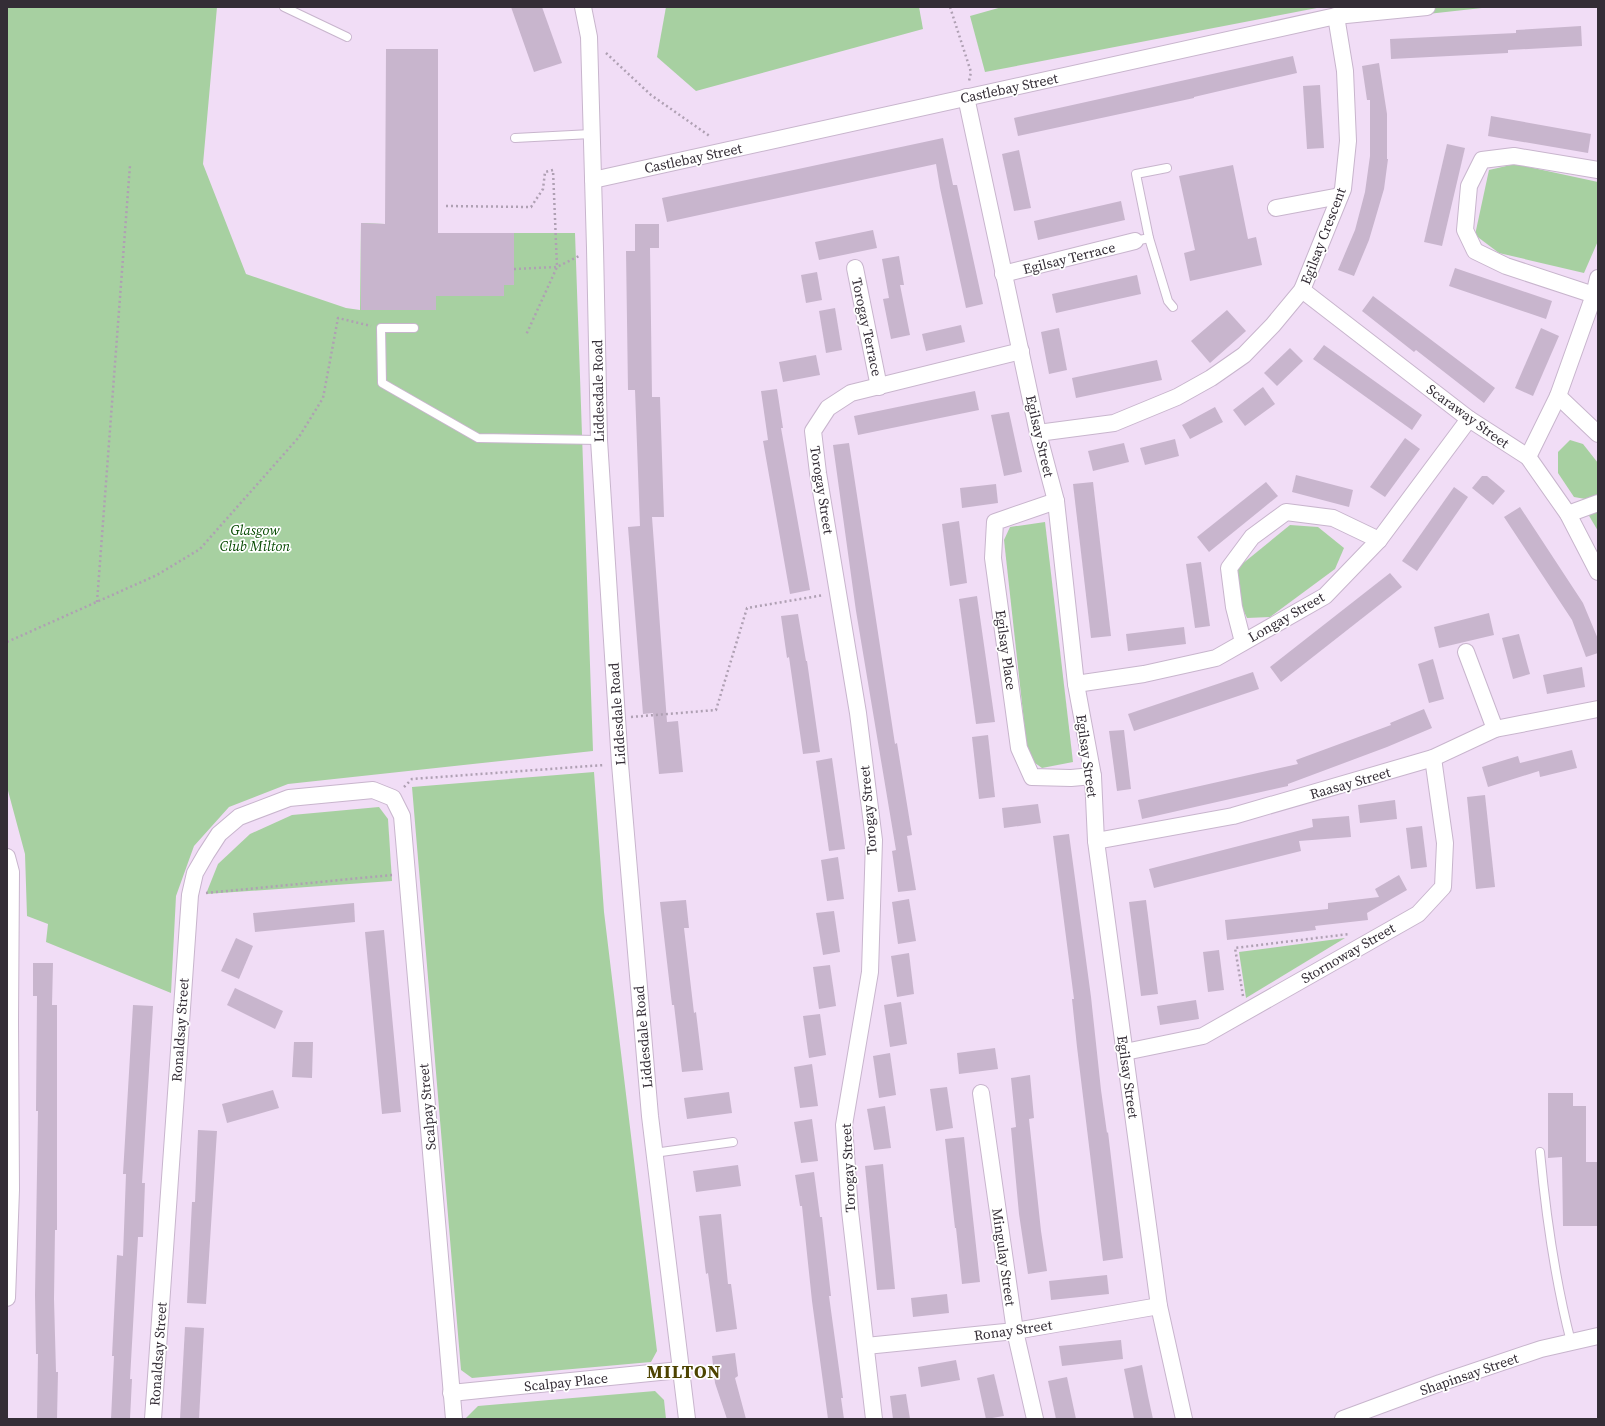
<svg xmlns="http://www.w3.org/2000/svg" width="1605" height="1426" viewBox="0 0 1605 1426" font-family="'Source Serif 4',serif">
<rect width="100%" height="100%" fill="#f1ddf6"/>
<g fill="#a7d0a1">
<polygon points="7,7 217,7 203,164 246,274 346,308 360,310 361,223 385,224 438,233 575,233 593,751 288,784 229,807 194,846 176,896 171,993 46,942 48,924 27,916 25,854 7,787"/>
<polygon points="666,7 919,7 923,29 696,91 657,57"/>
<polygon points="1002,7 1322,7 985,72 970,16"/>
<polygon points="1349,7 1491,7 1355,22"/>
<polygon points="1515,164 1598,182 1598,241 1584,273 1499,253 1475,235 1489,170"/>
<polygon points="1570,440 1583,444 1598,463 1598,493 1591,500 1574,497 1558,473 1558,452"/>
<polygon points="1598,512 1598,531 1588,514"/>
<polygon points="1045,522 1073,762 1042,768 1028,758 1004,540 1010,527"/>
<polygon points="1290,525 1318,527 1344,548 1335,569 1270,617 1247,618 1239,601 1236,569"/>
<polygon points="594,772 604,912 657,1351 651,1362 472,1378 461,1370 412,787"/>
<polygon points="379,807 388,819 392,881 206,894 218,864 250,834 292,815"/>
<polygon points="1345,938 1246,998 1239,952"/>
<polygon points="655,1391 664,1400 666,1419 465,1419 478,1406"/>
</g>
<g fill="#c8b5cd">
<polygon points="511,7 542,7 562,63 534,72"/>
<polygon points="1581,26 1582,46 1508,50 1508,53 1391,59 1390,39 1516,33 1516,30"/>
<polygon points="386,49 438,49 438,233 514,233 514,285 504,285 504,296 436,296 436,310 361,310 361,223 385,224"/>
<polygon points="1293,56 1297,73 1194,97 1194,98 1018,136 1014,118"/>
<polygon points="1379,63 1387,114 1387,159 1388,159 1384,189 1369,240 1354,276 1338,270 1355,230 1365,192 1370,156 1370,100 1367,100 1362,66"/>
<polygon points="1320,85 1324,148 1307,149 1303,86"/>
<polygon points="1491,116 1591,134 1588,153 1488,136"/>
<polygon points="943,138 953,185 957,185 983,304 966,308 940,188 936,164 667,222 662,198"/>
<polygon points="1447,144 1465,148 1442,246 1424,242"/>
<polygon points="1019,150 1031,208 1014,211 1002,154"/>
<polygon points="1233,165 1248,239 1256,237 1262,265 1190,281 1184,253 1195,250 1179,176"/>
<polygon points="1121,201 1125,220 1038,240 1034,221"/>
<polygon points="635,224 659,224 659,248 650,248 652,397 660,397 664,517 652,517 667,722 678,721 683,772 659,774 653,713 643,714 628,527 640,526 635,390 628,390 626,251 635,251"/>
<polygon points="873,230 877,248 819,260 815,242"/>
<polygon points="899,256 904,285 900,285 910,335 891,339 883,299 889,298 882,259"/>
<polygon points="1455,268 1552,301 1546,319 1449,286"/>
<polygon points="817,272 822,300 806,303 801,275"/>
<polygon points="1137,275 1141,294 1056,313 1052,294"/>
<polygon points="1373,296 1495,388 1484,403 1416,350 1414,352 1362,311"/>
<polygon points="835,308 842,350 826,353 819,311"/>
<polygon points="1227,310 1246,331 1210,363 1191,341"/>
<polygon points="961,325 965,342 926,351 922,334"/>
<polygon points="1059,328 1067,370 1049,374 1041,332"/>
<polygon points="1541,328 1559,336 1533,396 1515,388"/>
<polygon points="1324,345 1422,415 1412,430 1313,359"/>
<polygon points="1290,348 1303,361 1277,386 1264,373"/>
<polygon points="816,355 820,375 783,382 779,362"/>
<polygon points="1157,360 1162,380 1076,398 1072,378"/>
<polygon points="1263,387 1275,404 1245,426 1233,410"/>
<polygon points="777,389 783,428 781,428 810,590 790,594 763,441 768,440 761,391"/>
<polygon points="975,391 979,410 858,435 854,416"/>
<polygon points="1215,407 1223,422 1190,439 1182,425"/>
<polygon points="1009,412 1022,472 1004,476 991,415"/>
<polygon points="1405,438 1420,449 1385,497 1370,487"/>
<polygon points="1175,439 1179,456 1145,465 1140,448"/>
<polygon points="849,443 895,744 897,743 912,835 907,836 916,890 898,892 892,851 896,850 856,611 833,445"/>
<polygon points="1124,443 1129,462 1093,471 1088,451"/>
<polygon points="1296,475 1353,490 1349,507 1292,492"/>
<polygon points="1482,476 1487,476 1505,491 1493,505 1472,488"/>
<polygon points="1093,482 1111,636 1091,638 1073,484"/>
<polygon points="1266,482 1278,496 1209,552 1197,537"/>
<polygon points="996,484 998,503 962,508 960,488"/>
<polygon points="1454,487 1468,497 1417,571 1402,561"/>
<polygon points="1520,507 1583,603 1598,639 1598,653 1586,657 1572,620 1504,517"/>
<polygon points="959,521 967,583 950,586 942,524"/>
<polygon points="1201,562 1210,626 1195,628 1186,564"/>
<polygon points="1390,573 1402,587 1281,682 1270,667"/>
<polygon points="977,596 995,722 976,724 959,599"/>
<polygon points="1489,613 1494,635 1439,648 1434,627"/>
<polygon points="798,614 806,661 807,661 820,752 803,754 789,657 787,658 781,616"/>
<polygon points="1184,627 1186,644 1128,651 1126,634"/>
<polygon points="1519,634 1530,674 1513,679 1502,638"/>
<polygon points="1433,659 1444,699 1429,703 1418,664"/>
<polygon points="1582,667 1585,687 1547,694 1543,675"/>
<polygon points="1253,672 1259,689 1134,731 1128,714"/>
<polygon points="1424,709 1432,728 1387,747 1288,784 1288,786 1142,819 1138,800 1298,764 1296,760 1391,725 1390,723"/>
<polygon points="1124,730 1131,789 1117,791 1109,731"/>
<polygon points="988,735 995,797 979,799 972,737"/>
<polygon points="1572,750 1577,768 1540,777 1539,771 1488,787 1482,767 1518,756 1520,763"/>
<polygon points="832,758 845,849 829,851 816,761"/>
<polygon points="1485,795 1495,887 1476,889 1467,797"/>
<polygon points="1395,800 1397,819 1360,823 1358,805"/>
<polygon points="1038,804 1041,823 1004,828 1002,808"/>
<polygon points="1349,816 1351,837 1299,841 1301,851 1154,888 1149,869 1313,827 1312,819"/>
<polygon points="1422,826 1427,867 1411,869 1406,828"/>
<polygon points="1069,834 1091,997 1101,1090 1107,1133 1108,1132 1123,1258 1103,1261 1077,1047 1072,999 1074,999 1053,836"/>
<polygon points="838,857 844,899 827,901 821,860"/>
<polygon points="1399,875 1407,890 1367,913 1368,920 1315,926 1316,930 1227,940 1225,920 1328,909 1328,903 1379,897 1375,889"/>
<polygon points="909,899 916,941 898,944 892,902"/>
<polygon points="686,900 689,928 684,928 694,1013 696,1012 703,1070 682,1072 674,1005 672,1005 660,902"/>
<polygon points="1146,900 1158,994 1141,996 1129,902"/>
<polygon points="354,903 355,922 255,932 253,913"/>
<polygon points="834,911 840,952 823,955 816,913"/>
<polygon points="384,930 401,1112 382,1114 365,932"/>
<polygon points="236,938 253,946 239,979 221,971"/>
<polygon points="1219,950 1224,990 1208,992 1203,952"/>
<polygon points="909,953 914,994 897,997 891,956"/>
<polygon points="33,963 53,963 52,1005 57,1005 57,1230 55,1230 54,1299 56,1372 58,1372 57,1419 37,1419 38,1354 36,1354 35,1295 38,1111 36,1111 37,996 33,996"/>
<polygon points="830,965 836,1006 819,1009 813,967"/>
<polygon points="235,988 283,1011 275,1029 227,1005"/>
<polygon points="1196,1000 1199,1019 1160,1025 1157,1006"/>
<polygon points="901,1002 907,1044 890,1047 884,1005"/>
<polygon points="133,1005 153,1006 142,1183 145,1183 143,1237 138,1237 130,1379 132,1379 130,1419 111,1419 114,1356 112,1356 117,1255 123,1256 126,1174 123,1174"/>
<polygon points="820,1014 826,1055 809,1058 803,1016"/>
<polygon points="294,1042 313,1042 312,1078 292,1077"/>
<polygon points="995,1048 998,1069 959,1074 957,1053"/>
<polygon points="890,1053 896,1095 879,1098 873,1056"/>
<polygon points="812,1064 818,1106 800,1108 794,1067"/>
<polygon points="1030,1075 1034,1118 1029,1119 1041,1231 1047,1271 1028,1274 1019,1214 1011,1128 1016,1127 1011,1078"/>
<polygon points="947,1087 953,1128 936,1131 930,1089"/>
<polygon points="273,1090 279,1108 227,1123 222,1104"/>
<polygon points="729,1092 732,1113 687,1119 684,1098"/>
<polygon points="1548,1093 1573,1093 1573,1106 1586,1106 1586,1162 1598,1162 1598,1226 1563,1226 1562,1157 1548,1158"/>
<polygon points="885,1106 891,1148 874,1150 867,1109"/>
<polygon points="812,1119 818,1161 801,1163 794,1122"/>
<polygon points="198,1130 217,1131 206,1304 187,1303 192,1202 195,1202"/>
<polygon points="964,1137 980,1282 962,1284 956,1228 955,1228 945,1139"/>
<polygon points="883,1164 895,1289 877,1290 865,1166"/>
<polygon points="738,1165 741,1186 696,1192 693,1171"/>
<polygon points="814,1172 820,1217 822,1217 831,1296 829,1296 843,1398 841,1398 844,1419 828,1419 812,1301 802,1206 800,1206 795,1175"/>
<polygon points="721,1214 728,1284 731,1284 737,1329 716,1332 708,1273 706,1274 699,1216"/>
<polygon points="1107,1275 1109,1294 1051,1300 1049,1281"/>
<polygon points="947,1294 949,1313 913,1317 911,1298"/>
<polygon points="185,1327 204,1328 199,1419 180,1419"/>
<polygon points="1121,1340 1123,1359 1062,1366 1059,1346"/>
<polygon points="735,1353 738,1376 735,1378 746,1419 727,1419 715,1383 712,1356"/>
<polygon points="956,1360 960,1380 921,1387 918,1367"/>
<polygon points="1142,1365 1148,1396 1153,1419 1134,1419 1124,1369"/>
<polygon points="994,1374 1004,1416 986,1419 977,1378"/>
<polygon points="1067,1377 1076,1419 1056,1419 1048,1381"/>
<polygon points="906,1394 910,1419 893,1419 890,1396"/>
</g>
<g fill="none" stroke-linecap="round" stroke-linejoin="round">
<defs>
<g id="service">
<polyline points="284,7 347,37"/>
<polyline points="515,138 591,134"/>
<polyline points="1149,238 1168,301 1173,307"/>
<polyline points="1135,241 1149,238 1136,174 1167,168"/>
<polyline points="414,328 381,328 382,383 478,438 599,440"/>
<path d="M1540,1152C1546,1216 1555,1280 1571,1342"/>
<polyline points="654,1153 733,1142"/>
</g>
<g id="minor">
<polyline points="583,7 589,37 595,248 599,440 620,764 650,1116 687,1419"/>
<polyline points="966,97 1038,433 1056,501 1076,684 1093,776 1096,841 1159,1306 1184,1419"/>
<polyline points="593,180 1336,16 1427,7"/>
<polyline points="1276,208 1340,196"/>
<polyline points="855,268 879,387"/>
<polyline points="1003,274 1135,241"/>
<polyline points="1302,290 1469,419 1528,457 1568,514 1598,572"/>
<polyline points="1594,295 1506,266 1475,251 1465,230 1469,186 1482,160 1514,156 1598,170"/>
<polyline points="1558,396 1598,434"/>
<polyline points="1038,433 1114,423 1177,397 1211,378 1244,355 1273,325 1302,290 1343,189 1348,141 1345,71 1336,16"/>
<polyline points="1528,457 1558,396 1594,295 1598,278"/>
<polyline points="1056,501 995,522 993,558 1019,748 1032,777 1071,778 1093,776"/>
<polyline points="1568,514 1598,503"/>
<polyline points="1243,642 1234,607 1229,568 1252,537 1286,512 1333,518 1379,540"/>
<polyline points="1466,652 1495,729"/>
<polyline points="1076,684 1144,674 1216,658 1325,596 1379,540 1469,419"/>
<polyline points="1096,841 1233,816 1433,758 1495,729 1598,709"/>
<polyline points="7,857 11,872 10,1022 11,1190 7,1298"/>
<polyline points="1125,1052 1203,1036 1418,914 1443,887 1445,843 1433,758"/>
<polyline points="981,1093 1015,1331 1035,1419"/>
<polyline points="866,1346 1015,1331 1159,1306"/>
<polyline points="451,1393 680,1370"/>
<polyline points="153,1419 190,895 195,873 206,854 219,834 239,817 289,798 373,790 393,798 402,816 454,1419"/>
<polyline points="874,1419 850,1211 844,1125 870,972 874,840 858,713 818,473 813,431 828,408 851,393 1021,351"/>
<polyline points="1343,1419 1440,1383 1541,1349 1598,1336"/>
</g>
</defs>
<use href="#service" stroke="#c8b5cd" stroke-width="10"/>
<use href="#minor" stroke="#c8b5cd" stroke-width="18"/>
<g stroke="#afa0b3" stroke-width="2.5" stroke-dasharray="2 3" stroke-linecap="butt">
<polyline points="950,7 971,72 969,81"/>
<polyline points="606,53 651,95 711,137"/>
<polyline points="446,206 531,207 543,189 545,172 553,170 557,267 526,335"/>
<polyline points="514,269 557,267 579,256"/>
<polyline points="97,602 130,165"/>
<polyline points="7,642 157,575 200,549 299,437 323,398 338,318 371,326"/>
<polyline points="631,717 716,710 747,608 824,595"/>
<polyline points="404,787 412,779 604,765"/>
<polyline points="206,893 392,875"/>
<polyline points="1243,996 1235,948 1349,934"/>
</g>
<use href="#service" stroke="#fff" stroke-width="8"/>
<use href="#minor" stroke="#fff" stroke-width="16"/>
</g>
<g text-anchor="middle" stroke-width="3.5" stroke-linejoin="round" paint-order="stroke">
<g font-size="14" fill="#342d36" stroke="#fff">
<text transform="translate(1009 88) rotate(-12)" y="5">Castlebay Street</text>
<text transform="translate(693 158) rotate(-12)" y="5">Castlebay Street</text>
<text transform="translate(1323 236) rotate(-69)" y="5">Egilsay Crescent</text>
<text transform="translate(1069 258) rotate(-14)" y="5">Egilsay Terrace</text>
<text transform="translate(867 327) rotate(78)" y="5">Torogay Terrace</text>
<text transform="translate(598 391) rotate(-91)" y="5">Liddesdale Road</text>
<text transform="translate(1468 416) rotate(36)" y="5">Scaraway Street</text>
<text transform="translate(1040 436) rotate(77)" y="5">Egilsay Street</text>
<text transform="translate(822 490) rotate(81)" y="5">Torogay Street</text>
<text transform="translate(1286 617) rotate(-30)" y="5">Longay Street</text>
<text transform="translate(1006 650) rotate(82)" y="5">Egilsay Place</text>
<text transform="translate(617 714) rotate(-94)" y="5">Liddesdale Road</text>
<text transform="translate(1087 756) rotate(82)" y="5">Egilsay Street</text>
<text transform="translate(1350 783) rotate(-16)" y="5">Raasay Street</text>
<text transform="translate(868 810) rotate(-95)" y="5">Torogay Street</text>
<text transform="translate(1348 953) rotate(-30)" y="5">Stornoway Street</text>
<text transform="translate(180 1030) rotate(-86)" y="5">Ronaldsay Street</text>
<text transform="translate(643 1037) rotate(-95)" y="5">Liddesdale Road</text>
<text transform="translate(1128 1077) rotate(82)" y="5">Egilsay Street</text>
<text transform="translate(427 1107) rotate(-95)" y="5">Scalpay Street</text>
<text transform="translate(848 1168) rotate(-93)" y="5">Torogay Street</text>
<text transform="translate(1004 1257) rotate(82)" y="5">Mingulay Street</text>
<text transform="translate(1013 1330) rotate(-8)" y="5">Ronay Street</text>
<text transform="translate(158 1354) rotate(-86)" y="5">Ronaldsay Street</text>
<text transform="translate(1469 1374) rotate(-19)" y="5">Shapinsay Street</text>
<text transform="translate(566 1382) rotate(-6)" y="5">Scalpay Place</text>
</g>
<g font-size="14" font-style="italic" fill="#064a00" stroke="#fff">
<text x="255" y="535">Glasgow<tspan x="255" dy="16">Club Milton</tspan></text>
</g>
<g font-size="18" font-weight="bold" letter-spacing="1" fill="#4d4300" stroke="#fff">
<text x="684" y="1378">MILTON</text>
</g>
</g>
<rect width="1605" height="1426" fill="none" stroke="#342d36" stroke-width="16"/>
</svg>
